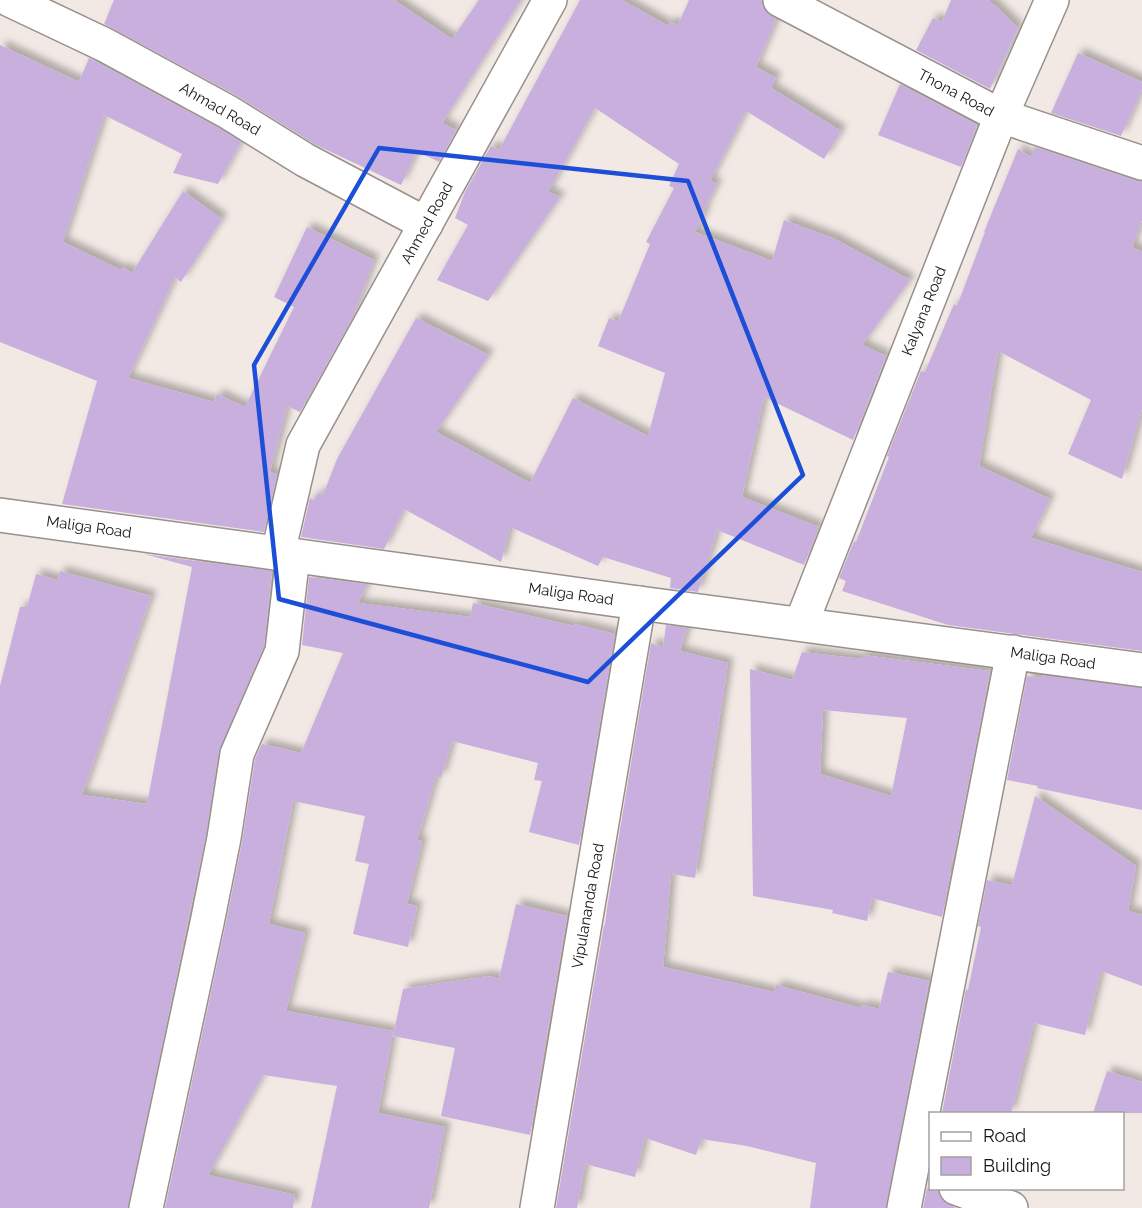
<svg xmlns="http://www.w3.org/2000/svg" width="1142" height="1208" viewBox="0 0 1142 1208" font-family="Raleway,sans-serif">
<defs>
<filter id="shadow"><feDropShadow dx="5.5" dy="-5.5" stdDeviation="3" flood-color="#0004"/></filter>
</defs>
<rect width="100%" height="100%" fill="#f2e9e5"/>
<g fill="#c9afdd" fill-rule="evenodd" filter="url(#shadow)">
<polygon points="114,0 394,0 452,39 479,0 521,0 442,123 456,130 439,162 417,151 401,185 314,144 237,96 104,24"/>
<polygon points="580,0 622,0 668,26 670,22 678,25 689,0 761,0 765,10 776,19 756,67 776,78 771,88 841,131 824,159 746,111 710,181 717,184 703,212 705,213 695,232 772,261 784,220 835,239 910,280 862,345 886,356 853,440 764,397 742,497 819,527 804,565 717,530 698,592 670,588 671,578 603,557 598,566 510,527 501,562 404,509 384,549 301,537 310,498 314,500 318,493 323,495 337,459 416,318 489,355 436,432 530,483 573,398 648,436 665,373 598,346 609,318 618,322 650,244 646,242 674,188 669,186 679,164 595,108 548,192 560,197 488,301 437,280 468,225 455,218 465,192 491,146 499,150"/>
<polygon points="951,0 989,0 1018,28 990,89 916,50 933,18 942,22"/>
<polygon points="0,45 79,82 89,58 219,128 241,142 218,184 173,173 182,154 104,115 63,242 121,270 123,267 132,273 183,191 222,219 181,282 175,277 128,378 214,402 217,394 245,407 294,307 274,297 307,227 374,260 353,317 300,412 287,406 270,472 277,475 264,532 62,504 97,381 0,342"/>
<polygon points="1078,53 1142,82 1142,90 1121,136 1051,113"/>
<polygon points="900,84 977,125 961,167 878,135"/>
<polygon points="1035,147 1136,181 1142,181 1142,220 1132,247 1142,252 1142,409 1122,479 1068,454 1091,400 998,351 979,466 1050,499 1031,538 1142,572 1142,651 948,625 842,591 846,581 839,578 854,541 856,542 889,457 887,456 921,371 925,372 954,304 957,306 985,232 984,232 1018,149 1031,157"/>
<polygon points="144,554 272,571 264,646 219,751 206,835 128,1208 0,1208 0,686 20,607 27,607 36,574 58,580 60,571 151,596 82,795 147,804 192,567"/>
<polygon points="309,577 367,584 358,603 470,617 473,603 574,626 575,624 615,634 579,845 529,832 542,781 534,780 538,763 452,741 441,778 436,776 417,840 422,841 407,904 417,906 408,947 353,934 369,864 355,861 365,816 293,801 269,924 305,933 286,1011 393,1031 378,1113 445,1127 429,1208 311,1208 337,1086 263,1075 208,1175 295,1195 293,1208 165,1208 225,927 242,842 255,759 262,744 301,753 343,653 302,645"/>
<polygon points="666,625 687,628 680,651 728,663 695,878 671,874 663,967 774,992 776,985 861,1008 862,1005 879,1009 888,972 929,981 886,1208 810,1208 816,1163 747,1146 701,1139 696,1155 645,1138 635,1177 585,1164 577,1208 556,1208 604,925 605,925 607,908 651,643 663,647"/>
<path d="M802,652L862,659V655L990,671L957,842L949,872H951L942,917L872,898L867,921L832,913L833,910L753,896L750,669L792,680ZM823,710L907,718L891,796L820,774Z"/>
<polygon points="1041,675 1142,688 1142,810 1037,788 1038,786 1007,780 1027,676 1041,678"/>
<polygon points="1035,796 1136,866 1128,911 1142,915 1142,986 1101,971 1085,1035 1034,1023 1011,1113 942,1113 966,989 968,990 981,927 978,926 987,880 1012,885"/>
<polygon points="516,904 567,916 530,1135 441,1116 455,1048 393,1036 403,989 489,976 499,979"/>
<polygon points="1107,1071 1142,1082 1142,1113 1093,1113"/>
<polygon points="927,1188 938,1192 942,1200 956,1208 923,1208"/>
</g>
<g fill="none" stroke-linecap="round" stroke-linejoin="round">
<defs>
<g id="minor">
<polyline points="10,0 105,45 228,112 305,160 426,224"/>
<polyline points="780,0 1001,116 1142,163"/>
<polyline points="0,515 639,603 1142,670"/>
<polyline points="278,553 303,445 550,0"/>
<polyline points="801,624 1001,116 1052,0"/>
<polyline points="956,1188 1011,1208"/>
<polyline points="146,1208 207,923 224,838 237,754 282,651 293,555"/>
<polyline points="537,1208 639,603"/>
<polyline points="904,1208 1013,652"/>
</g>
</defs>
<use href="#minor" stroke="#98908c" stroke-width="36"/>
<use href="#minor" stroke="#fff" stroke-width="33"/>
</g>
<path fill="none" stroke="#1d4ed8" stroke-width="4.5" stroke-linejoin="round" d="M379,148L688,181L803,475L588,682L279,599L254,365Z"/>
<g text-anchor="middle" stroke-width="4.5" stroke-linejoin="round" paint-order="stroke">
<g font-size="15" fill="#181514" stroke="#fff">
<text transform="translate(956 93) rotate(28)" y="5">Thona Road</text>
<text transform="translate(220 109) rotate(30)" y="5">Ahmad Road</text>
<text transform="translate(427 223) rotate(-61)" y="5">Ahmed Road</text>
<text transform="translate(924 311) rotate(-68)" y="5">Kalyana Road</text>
<text transform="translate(89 527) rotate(8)" y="5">Maliga Road</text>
<text transform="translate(571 594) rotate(8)" y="5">Maliga Road</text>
<text transform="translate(1053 658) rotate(8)" y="5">Maliga Road</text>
<text transform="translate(588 906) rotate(-80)" y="5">Vipulananda Road</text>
</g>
</g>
<rect x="929" y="1112" width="195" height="78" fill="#ffffff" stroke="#a3a1a1" stroke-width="1.5"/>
<rect x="941" y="1132" width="30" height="9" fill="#ffffff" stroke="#a3a1a1" stroke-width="1.5"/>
<text x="983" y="1142" font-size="18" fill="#181514">Road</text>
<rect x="941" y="1157" width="30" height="18" fill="#c9afdd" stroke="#a3a1a1" stroke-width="1.5"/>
<text x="983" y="1172" font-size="18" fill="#181514">Building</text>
</svg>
